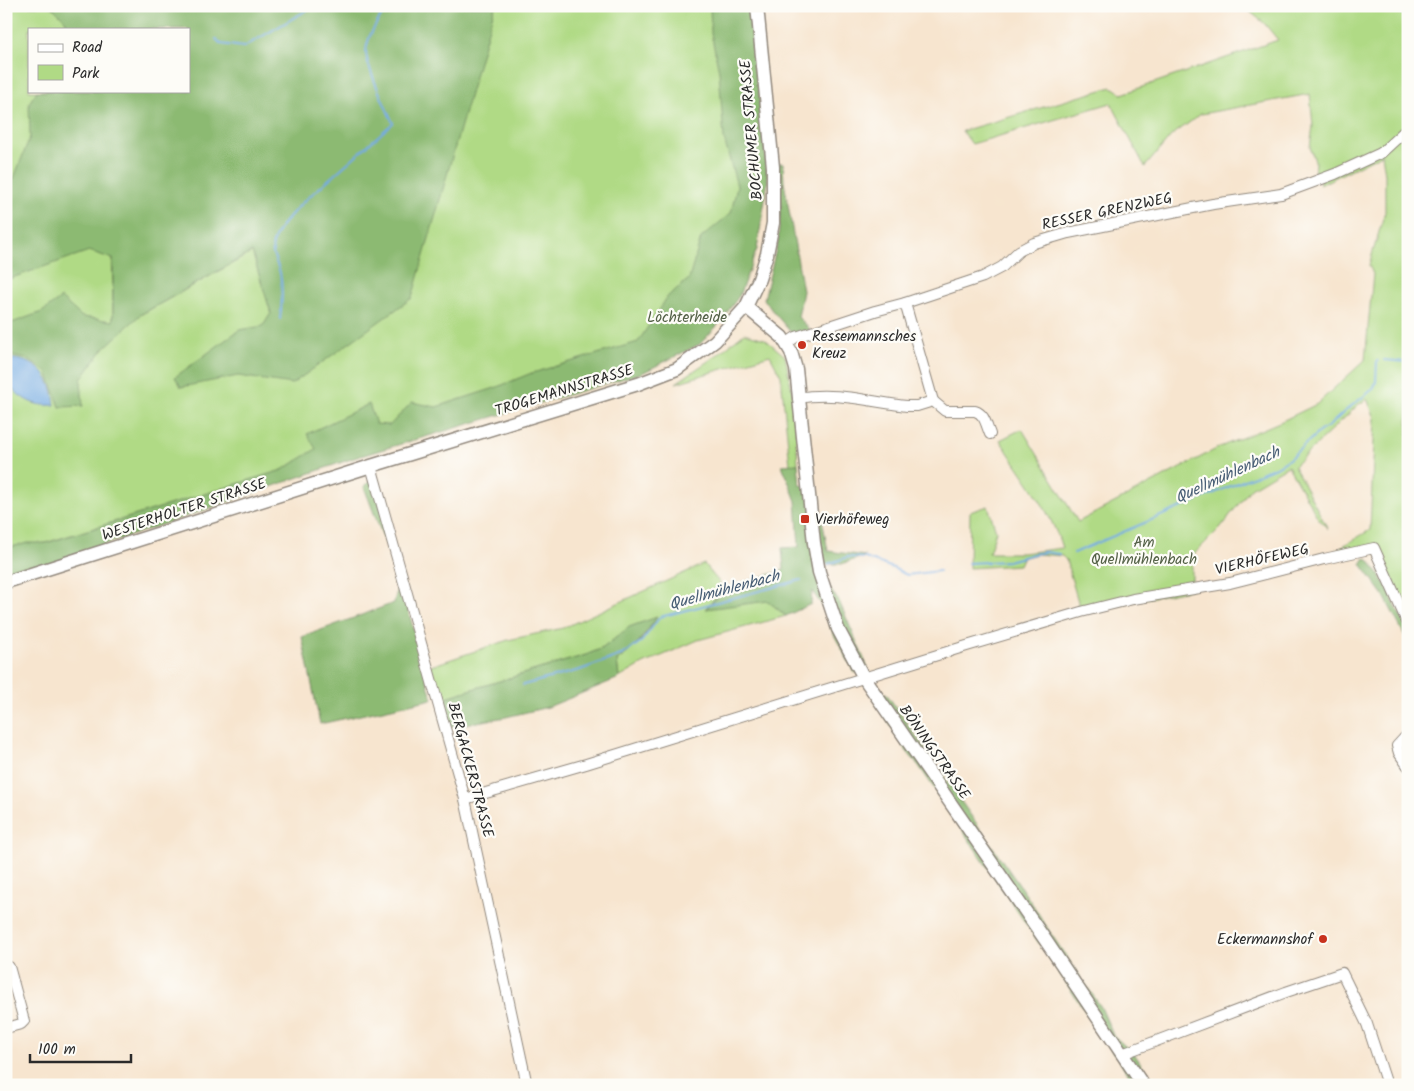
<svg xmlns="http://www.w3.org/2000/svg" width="1414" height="1091" viewBox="0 0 1414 1091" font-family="Kalam,sans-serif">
<rect width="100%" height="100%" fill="#fdfcf7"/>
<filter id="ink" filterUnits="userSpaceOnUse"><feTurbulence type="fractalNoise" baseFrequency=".02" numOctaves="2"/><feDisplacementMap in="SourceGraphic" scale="10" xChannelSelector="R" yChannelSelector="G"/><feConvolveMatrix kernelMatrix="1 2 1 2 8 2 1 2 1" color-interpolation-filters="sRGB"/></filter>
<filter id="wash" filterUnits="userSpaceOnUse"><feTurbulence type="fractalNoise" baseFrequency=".0096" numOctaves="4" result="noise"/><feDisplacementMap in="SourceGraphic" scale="20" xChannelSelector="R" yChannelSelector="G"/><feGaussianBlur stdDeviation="1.12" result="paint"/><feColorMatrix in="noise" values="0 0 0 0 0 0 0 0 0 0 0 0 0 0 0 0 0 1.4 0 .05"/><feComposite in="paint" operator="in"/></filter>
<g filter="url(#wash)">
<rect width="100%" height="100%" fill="#f7e5cf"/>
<g fill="#b0da85" stroke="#6e8258">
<polygon points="6,6 59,6 69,29 29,29 29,91 71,91 112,235 113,321 140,315 253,252 292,384 486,37 495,6 750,6 757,249 632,358 395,436 6,555"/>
<path d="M1243,6H1408V615L1378,549V544L1374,548L1335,557L1336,550L1370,530L1375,418L1367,399L1359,404L1294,466L1328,529L1318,518L1288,466L1251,488L1220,528L1192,556V589L1081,612L1066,560L1062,556L1037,554L1022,558L1019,565L969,568L970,512L988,506L996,531L989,553H1023L1062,548C1050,508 1022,475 1000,440L1022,429L1078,522L1220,447L1282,421L1317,404L1365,360L1373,274L1369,265L1385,212V174L1382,154L1320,185L1319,175L1314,176L1315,161L1310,147L1313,126L1310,94L1201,114L1171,136L1145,167L1111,103L972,144L962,131L1112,87L1122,94L1278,40L1264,23Z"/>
<polygon points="744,333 765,339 785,356 794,401 798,464 790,465 781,376 770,355 676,383 717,355"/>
<path d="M704,564L724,588L706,608L768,601L786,616L698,640L643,664L619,678L617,661C634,649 647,636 656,618L630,627L603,648L586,655L440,699L428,667L508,640L563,628Z"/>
</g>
<g fill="#8cba72" stroke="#5c724e">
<polygon points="49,6 495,6 412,298 292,384 238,376 181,387 175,377 239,330 263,326 271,313 252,252 140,315 104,348 82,378 81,381 83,406 60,407 47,372 27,359 6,355 6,325 42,312 61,298 82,317 113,321 113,259 89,251 6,280 6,216 12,183 30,137 29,103 37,91 189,91 189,29 66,29 66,21 52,7"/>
<polygon points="710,6 750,6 768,181 757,249 739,296 718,325 700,344 642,373 357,457 6,579 6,548 28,543 46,543 282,470 316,449 307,434 369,404 376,424 390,425 412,402 436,407 495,388 529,374 638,342 668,296 689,279 701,238 731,213 737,186 724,139 719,71 711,33"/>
<polygon points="778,163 783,163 784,182 803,291 798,317 810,330 793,335 771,309 764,299 778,241 781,205"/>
<polygon points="798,464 800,485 816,488 828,551 865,556 842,564 815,564 832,592 839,601 868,668 855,673 833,633 824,608 812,591 811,604 786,616 768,601 706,609 724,588 784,570 782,548 799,547 796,501 782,465"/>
<polygon points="373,478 432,699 320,724 302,637 394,603 397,590 398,577 391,553 381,532 364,487"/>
<polygon points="1365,558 1370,561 1387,587 1394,603 1408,630 1408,642 1383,594 1361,564"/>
<path d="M657,617C645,635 634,649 617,661L619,678L548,707L506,717L447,727L440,699L586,655L603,648L629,627Z"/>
<polygon points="886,693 1033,905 1053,937 1101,1007 1113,1035 1135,1055 1156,1085 1136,1085 1106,1042 919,766 904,748 874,697"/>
</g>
<path fill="#74abe3" stroke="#506b87" d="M6,359C23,357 42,366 49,382C53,389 54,398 55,405C32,407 22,399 6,383Z"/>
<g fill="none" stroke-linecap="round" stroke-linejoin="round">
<g stroke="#74abe3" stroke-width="2">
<polyline points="1389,6 1408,17"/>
<polyline points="216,39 221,44 244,47 314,6"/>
<path d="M280,319C282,304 283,288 280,273C277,261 269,252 274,240C279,226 292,214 302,203L393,123C386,107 366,67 366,52C367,35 379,20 388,6"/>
<polyline points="1384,360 1408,362"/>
<polyline points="1074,553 1280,465 1289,459 1320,431 1329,426 1345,411 1373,389 1376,382 1377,361 1378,361"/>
<polyline points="968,563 1008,561 1034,554 1045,552 1059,554"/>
<polyline points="828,564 848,557 865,558 893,568 907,575 939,571"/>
<polyline points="523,685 580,670 624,654 642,641 660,617 801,580"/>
</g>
</g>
</g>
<g filter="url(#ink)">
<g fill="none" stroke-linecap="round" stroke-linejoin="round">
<defs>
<g id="minor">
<polyline points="905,303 933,401"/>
<polyline points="787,343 796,337 875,311 905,303 983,277 1002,267 1019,251 1034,243 1068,233 1213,204 1281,194 1335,174 1381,153 1408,128"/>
<path d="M798,398C835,391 871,402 907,406H917L933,401L945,411H975C985,414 986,425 990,434"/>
<polyline points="371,466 465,799 527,1085"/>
<polyline points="1408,734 1397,746 1399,753 1408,766"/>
<polyline points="465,799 586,764 960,648 1081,612 1133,599 1230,583 1324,559 1374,548 1408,624"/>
<polyline points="6,967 9,967 10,970 24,1021 21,1024 6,1028"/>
<polyline points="1122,1054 1286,992 1342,973 1367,1024 1387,1085"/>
</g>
<g id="major">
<polyline points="746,307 782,337 791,352 796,369 814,543 819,572 838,629 864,678 1046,941 1143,1085"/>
<polyline points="6,582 371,466 638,384 677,369 715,341 746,307 759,279 767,254 773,223 773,167 757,6"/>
</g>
</defs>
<use href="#minor" stroke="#91887d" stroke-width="12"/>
<use href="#major" stroke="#91887d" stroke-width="15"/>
<use href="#minor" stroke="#fff" stroke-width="10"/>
<use href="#major" stroke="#fff" stroke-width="12"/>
</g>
</g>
<g fill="#c8321e" stroke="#fdfcf7" stroke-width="2">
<circle cx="802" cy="345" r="5"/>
<rect x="800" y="514" width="10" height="10" rx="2.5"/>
<circle cx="1323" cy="939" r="5"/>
</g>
<g text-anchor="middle" stroke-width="4.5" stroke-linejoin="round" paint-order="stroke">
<g font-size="15" fill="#2b2b2b" stroke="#fdfcf7">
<text transform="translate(751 130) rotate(-95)" y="5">BOCHUMER STRASSE</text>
<text transform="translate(1107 211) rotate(-12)" y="5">RESSER GRENZWEG</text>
<text transform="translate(564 390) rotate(-17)" y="5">TROGEMANNSTRASSE</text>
<text transform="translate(184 509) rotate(-18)" y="5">WESTERHOLTER STRASSE</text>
<text transform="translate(1262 559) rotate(-13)" y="5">VIERHÖFEWEG</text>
<text transform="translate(935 752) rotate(55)" y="5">BÖNINGSTRASSE</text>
<text transform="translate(471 770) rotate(75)" y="5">BERGACKERSTRASSE</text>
</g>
<g font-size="15" fill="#536046" stroke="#fdfcf7">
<text x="687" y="322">Löchterheide</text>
<text x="1144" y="547">Am<tspan x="1144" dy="17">Quellmühlenbach</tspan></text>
</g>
<g font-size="15" fill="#2b2b2b" stroke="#fdfcf7" text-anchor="start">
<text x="812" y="341">Ressemannsches<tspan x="812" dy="17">Kreuz</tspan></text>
<text x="815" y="524">Vierhöfeweg</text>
<text x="1313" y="944" text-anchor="end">Eckermannshof</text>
</g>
<g font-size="16" font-style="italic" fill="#485e75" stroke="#fdfcf7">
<text transform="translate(1227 474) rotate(-25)" y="6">Quellmühlenbach</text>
<text transform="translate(724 589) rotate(-15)" y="6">Quellmühlenbach</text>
</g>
</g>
<rect width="1414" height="1091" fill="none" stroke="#fdfcf7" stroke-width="25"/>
<rect x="28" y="28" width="162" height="65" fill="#fdfcf7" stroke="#a9a8a5"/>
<rect x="38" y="44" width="25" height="8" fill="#ffffff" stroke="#a9a8a5"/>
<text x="72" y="52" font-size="15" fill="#2b2b2b">Road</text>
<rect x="38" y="65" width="25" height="15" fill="#b0da85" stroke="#a9a8a5"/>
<text x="72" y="78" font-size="15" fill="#2b2b2b">Park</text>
<path d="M30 1054v8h101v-8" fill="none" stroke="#2b2b2b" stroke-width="2.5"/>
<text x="38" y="1054" font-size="15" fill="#2b2b2b" stroke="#fdfcf7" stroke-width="4" paint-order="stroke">100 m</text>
</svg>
